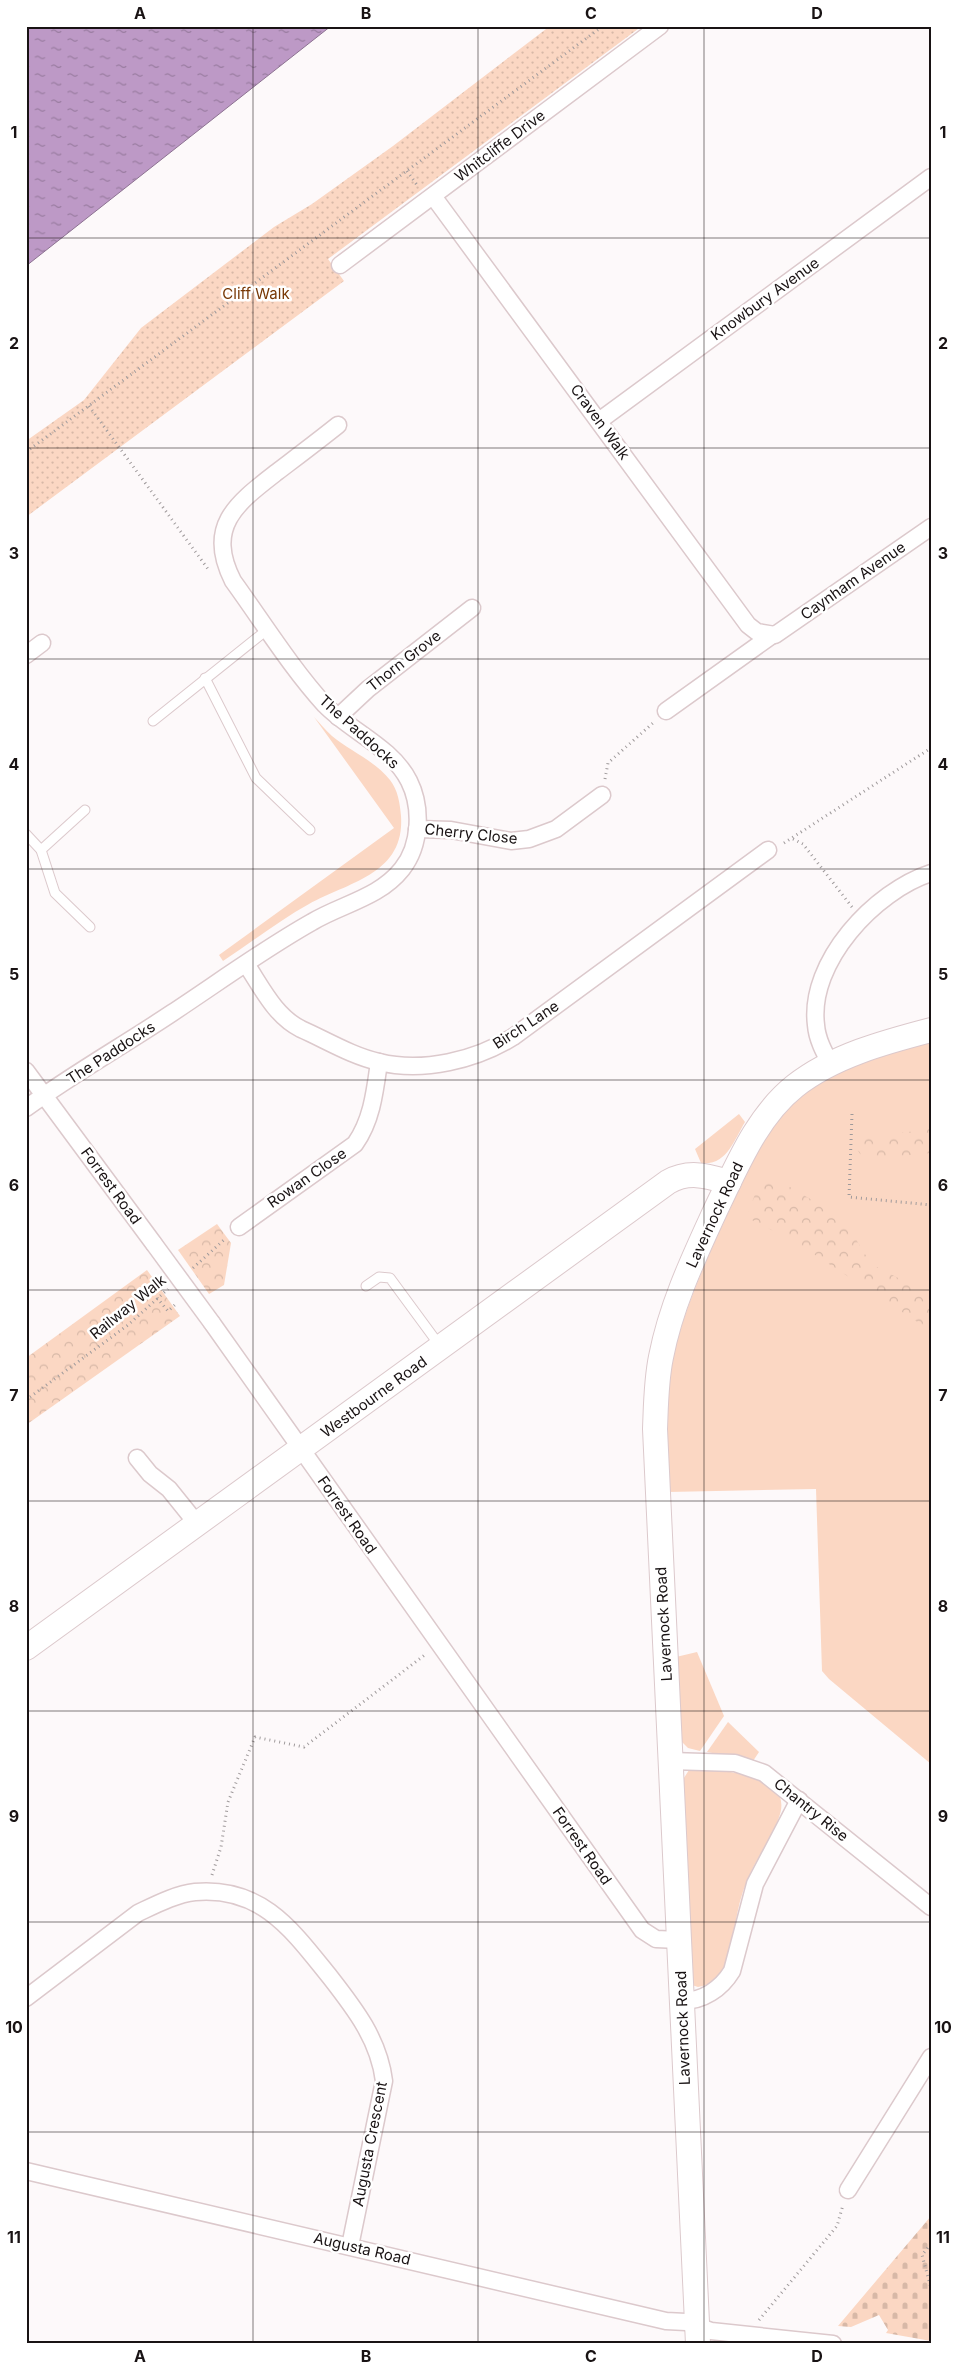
<svg xmlns="http://www.w3.org/2000/svg" width="957" height="2370" viewBox="0 0 957 2370" font-family="Inter,sans-serif">
<defs>
<pattern id="forest-crowns" width="20" height="18" patternUnits="userSpaceOnUse" patternTransform="scale(1.25)"><rect width="20" height="18" fill="#fbd7c3"/><path d="M2 6a3 3 0 1 1 6 0M12 15a3 3 0 1 1 6 0" fill="none" stroke="#d7b8a7"/></pattern>
<pattern id="cemetery-stones" width="16" height="16" patternUnits="userSpaceOnUse" patternTransform="scale(1.25)"><rect width="16" height="16" fill="#fbd7c3"/><path d="M2 7V4a2 2 0 0 1 4 0v3zM10 15v-3a2 2 0 0 1 4 0v3z" fill="#d7b8a7"/></pattern>
<pattern id="park-dots" width="8" height="8" patternUnits="userSpaceOnUse" patternTransform="scale(1.25)"><rect width="8" height="8" fill="#fbd7c3"/><path d="M2 2h.1M6 6h.1" fill="none" stroke="#d7b8a7" stroke-width="1.8" stroke-linecap="round"/></pattern>
<pattern id="water-ripples" width="26" height="14" patternUnits="userSpaceOnUse" patternTransform="scale(1.25)"><rect width="26" height="14" fill="#bd99c6"/><path d="M2 4q2-2 4 0t4 0M15 11q2-2 4 0t4 0" fill="none" stroke="#997ca0"/></pattern>
</defs>
<rect width="100%" height="100%" fill="#fdf9fa"/>
<g fill="#fbd7c3">
<path d="M314,717C320,723 325,730 332,736C350,751 375,761 390,780C398,790 400,804 401,816C405,874 349,882 309,904C280,920 252,942 223,961L219,955L394,828Z"/>
<path d="M931,1041V1764L829,1679L822,1671L816,1489L668,1492C667,1452 662,1410 670,1371C682,1310 709,1254 735,1198C753,1162 769,1120 803,1095C840,1066 887,1054 931,1041Z"/>
<path d="M739,1114L745,1122C734,1140 727,1166 701,1163L695,1149Z"/>
<polygon points="697,1652 724,1716 700,1751 688,1748 679,1739 676,1657"/>
<polygon points="728,1722 759,1752 753,1761 707,1752"/>
<path d="M689,1770C717,1770 799,1770 778,1820C770,1841 755,1860 747,1881C735,1908 735,1938 726,1966C719,1977 711,1985 698,1987L692,1985L682,1781Z"/>
</g>
<g fill="url(#forest-crowns)">
<path d="M931,1129V1153L870,1159C860,1156 857,1152 855,1141L867,1133L885,1135Z"/>
<polygon points="764,1172 843,1218 871,1264 931,1295 931,1331 797,1243 746,1217"/>
<polygon points="217,1224 231,1243 224,1285 209,1294 178,1250"/>
<polygon points="147,1270 180,1316 26,1425 26,1358"/>
</g>
<polygon fill="url(#cemetery-stones)" points="931,2216 931,2341 886,2333 888,2330 879,2315 851,2327 838,2326"/>
<polygon fill="url(#park-dots)" points="550,26 642,26 328,259 344,281 26,517 26,441 84,400 141,328 274,227 312,204 393,146"/>
<polygon fill="url(#water-ripples)" stroke="#8c7191" points="26,26 331,26 26,266"/>
<g fill="none" stroke-linecap="round" stroke-linejoin="round">
<defs>
<g id="lane">
<polyline points="205,678 256,778 310,830"/>
<polyline points="153,721 268,629"/>
<polyline points="26,834 41,850 55,893 90,927"/>
<polyline points="41,850 85,810"/>
<polyline points="366,1286 379,1277 390,1278 440,1346"/>
</g>
<g id="street">
<polyline points="433,196 748,625 757,632 775,635 931,527"/>
<polyline points="340,265 660,26"/>
<polyline points="599,421 931,177"/>
<polyline points="26,655 42,643"/>
<polyline points="666,711 771,636"/>
<polyline points="338,717 368,689 472,608"/>
<polyline points="417,829 451,830 511,841 529,839 556,829 602,795"/>
<path d="M246,964C262,988 275,1016 301,1029C326,1040 352,1056 379,1062C423,1073 476,1060 513,1037L768,850"/>
<path d="M831,1065C824,1052 817,1039 816,1025C808,962 875,891 931,873"/>
<polyline points="26,1071 154,1244"/>
<path d="M26,1108C73,1074 124,1045 172,1013C219,982 264,949 312,922C342,904 379,898 402,869C421,845 422,807 409,781C392,747 350,731 325,705C292,669 262,621 233,581C205,526 237,503 277,472C298,456 318,441 338,425"/>
<path d="M239,1227L355,1144C372,1120 375,1091 379,1062"/>
<polyline points="212,1323 642,1930 656,1939 679,1940"/>
<polyline points="137,1458 150,1474 169,1489 198,1525"/>
<polyline points="671,1761 735,1763 764,1773 931,1907"/>
<path d="M26,1998L138,1913C155,1905 176,1894 195,1892C262,1886 293,1931 330,1977C355,2009 379,2040 384,2081L350,2246"/>
<path d="M682,2001C703,2001 721,1989 732,1971L755,1884L799,1800"/>
<polyline points="26,2171 666,2321 686,2322 711,2331 833,2344"/>
<polyline points="848,2190 931,2057"/>
</g>
<g id="secondary">
<path d="M26,1648L668,1182C689,1170 707,1176 729,1182"/>
<path d="M698,2344L655,1429C656,1405 656,1381 661,1357C671,1305 694,1257 716,1209C737,1166 757,1116 795,1086C833,1056 885,1042 931,1030"/>
</g>
</defs>
<use href="#lane" stroke="#dcc9cc" stroke-width="11"/>
<use href="#street" stroke="#dcc9cc" stroke-width="19"/>
<use href="#secondary" stroke="#dcc9cc" stroke-width="26"/>
<g stroke="#9f9a9b" stroke-width="3" stroke-dasharray="1 4" stroke-linecap="butt">
<polyline points="407,171 417,185"/>
<polyline points="89,406 208,569"/>
<polyline points="26,452 603,26"/>
<polyline points="605,779 608,763 653,723"/>
<polyline points="793,839 803,844 852,907"/>
<polyline points="784,843 931,748"/>
<polyline points="852,1114 849,1197 931,1205"/>
<polyline points="193,1268 226,1238"/>
<polyline points="157,1298 168,1311 177,1303"/>
<polyline points="26,1400 128,1325 168,1289"/>
<polyline points="212,1875 221,1847 228,1802 255,1737 304,1747 426,1654"/>
<polyline points="931,2244 922,2255 931,2288"/>
<polyline points="759,2320 837,2226 843,2205"/>
</g>
<use href="#lane" stroke="#fff" stroke-width="9"/>
<use href="#street" stroke="#fff" stroke-width="16"/>
<use href="#secondary" stroke="#fff" stroke-width="24"/>
<defs>
<polyline id="street-bridge" points="154,1244 212,1323"/>
</defs>
<use href="#street-bridge" stroke="#dcc9cc" stroke-width="19" stroke-linecap="butt"/>
<use href="#street-bridge" stroke="#fff" stroke-width="16"/>
</g>
<path fill="none" stroke="#191314" stroke-width="1" stroke-opacity="0.55" d="M253,26V2344M478,26V2344M704,26V2344M26,238H931M26,448H931M26,659H931M26,869H931M26,1080H931M26,1290H931M26,1501H931M26,1711H931M26,1922H931M26,2132H931"/>
<g text-anchor="middle" stroke-width="5" stroke-linejoin="round" paint-order="stroke">
<g font-size="15" fill="#191314" stroke="#fff">
<text transform="translate(500 146) rotate(-37)" y="5">Whitcliffe Drive</text>
<text transform="translate(765 299) rotate(-36)" y="5">Knowbury Avenue</text>
<text transform="translate(600 422) rotate(54)" y="5">Craven Walk</text>
<text transform="translate(853 581) rotate(-35)" y="5">Caynham Avenue</text>
<text transform="translate(404 661) rotate(-38)" y="5">Thorn Grove</text>
<text transform="translate(359 732) rotate(42)" y="5">The Paddocks</text>
<text transform="translate(471 834) rotate(6)" y="5">Cherry Close</text>
<text transform="translate(526 1025) rotate(-33)" y="5">Birch Lane</text>
<text transform="translate(111 1053) rotate(-33)" y="5">The Paddocks</text>
<text transform="translate(307 1178) rotate(-35)" y="5">Rowan Close</text>
<text transform="translate(111 1186) rotate(54)" y="5">Forrest Road</text>
<text transform="translate(715 1215) rotate(-65)" y="5">Lavernock Road</text>
<text transform="translate(128 1307) rotate(-39)" y="5">Railway Walk</text>
<text transform="translate(374 1397) rotate(-36)" y="5">Westbourne Road</text>
<text transform="translate(347 1515) rotate(55)" y="5">Forrest Road</text>
<text transform="translate(664 1624) rotate(-93)" y="5">Lavernock Road</text>
<text transform="translate(811 1810) rotate(39)" y="5">Chantry Rise</text>
<text transform="translate(582 1846) rotate(55)" y="5">Forrest Road</text>
<text transform="translate(683 2028) rotate(-92)" y="5">Lavernock Road</text>
<text transform="translate(370 2144) rotate(-79)" y="5">Augusta Crescent</text>
<text transform="translate(362 2249) rotate(13)" y="5">Augusta Road</text>
</g>
<g font-size="15" fill="#773704" stroke="#fff">
<text x="256" y="299">Cliff Walk</text>
</g>
</g>
<rect width="957" height="2370" fill="none" stroke="#ffffff" stroke-width="55"/>
<rect x="28" y="28" width="902" height="2314" fill="none" stroke="#191314" stroke-width="2"/>
<g font-size="16" text-anchor="middle" font-weight="bold" fill="#191314">
<text x="140" y="19">A</text>
<text x="366" y="19">B</text>
<text x="591" y="19">C</text>
<text x="817" y="19">D</text>
<text x="14" y="138">1</text>
<text x="943" y="138">1</text>
<text x="14" y="349">2</text>
<text x="943" y="349">2</text>
<text x="14" y="559">3</text>
<text x="943" y="559">3</text>
<text x="14" y="770">4</text>
<text x="943" y="770">4</text>
<text x="14" y="980">5</text>
<text x="943" y="980">5</text>
<text x="14" y="1191">6</text>
<text x="943" y="1191">6</text>
<text x="14" y="1401">7</text>
<text x="943" y="1401">7</text>
<text x="14" y="1612">8</text>
<text x="943" y="1612">8</text>
<text x="14" y="1822">9</text>
<text x="943" y="1822">9</text>
<text x="14" y="2033">10</text>
<text x="943" y="2033">10</text>
<text x="14" y="2243">11</text>
<text x="943" y="2243">11</text>
<text x="140" y="2362">A</text>
<text x="366" y="2362">B</text>
<text x="591" y="2362">C</text>
<text x="817" y="2362">D</text>
</g>
</svg>
